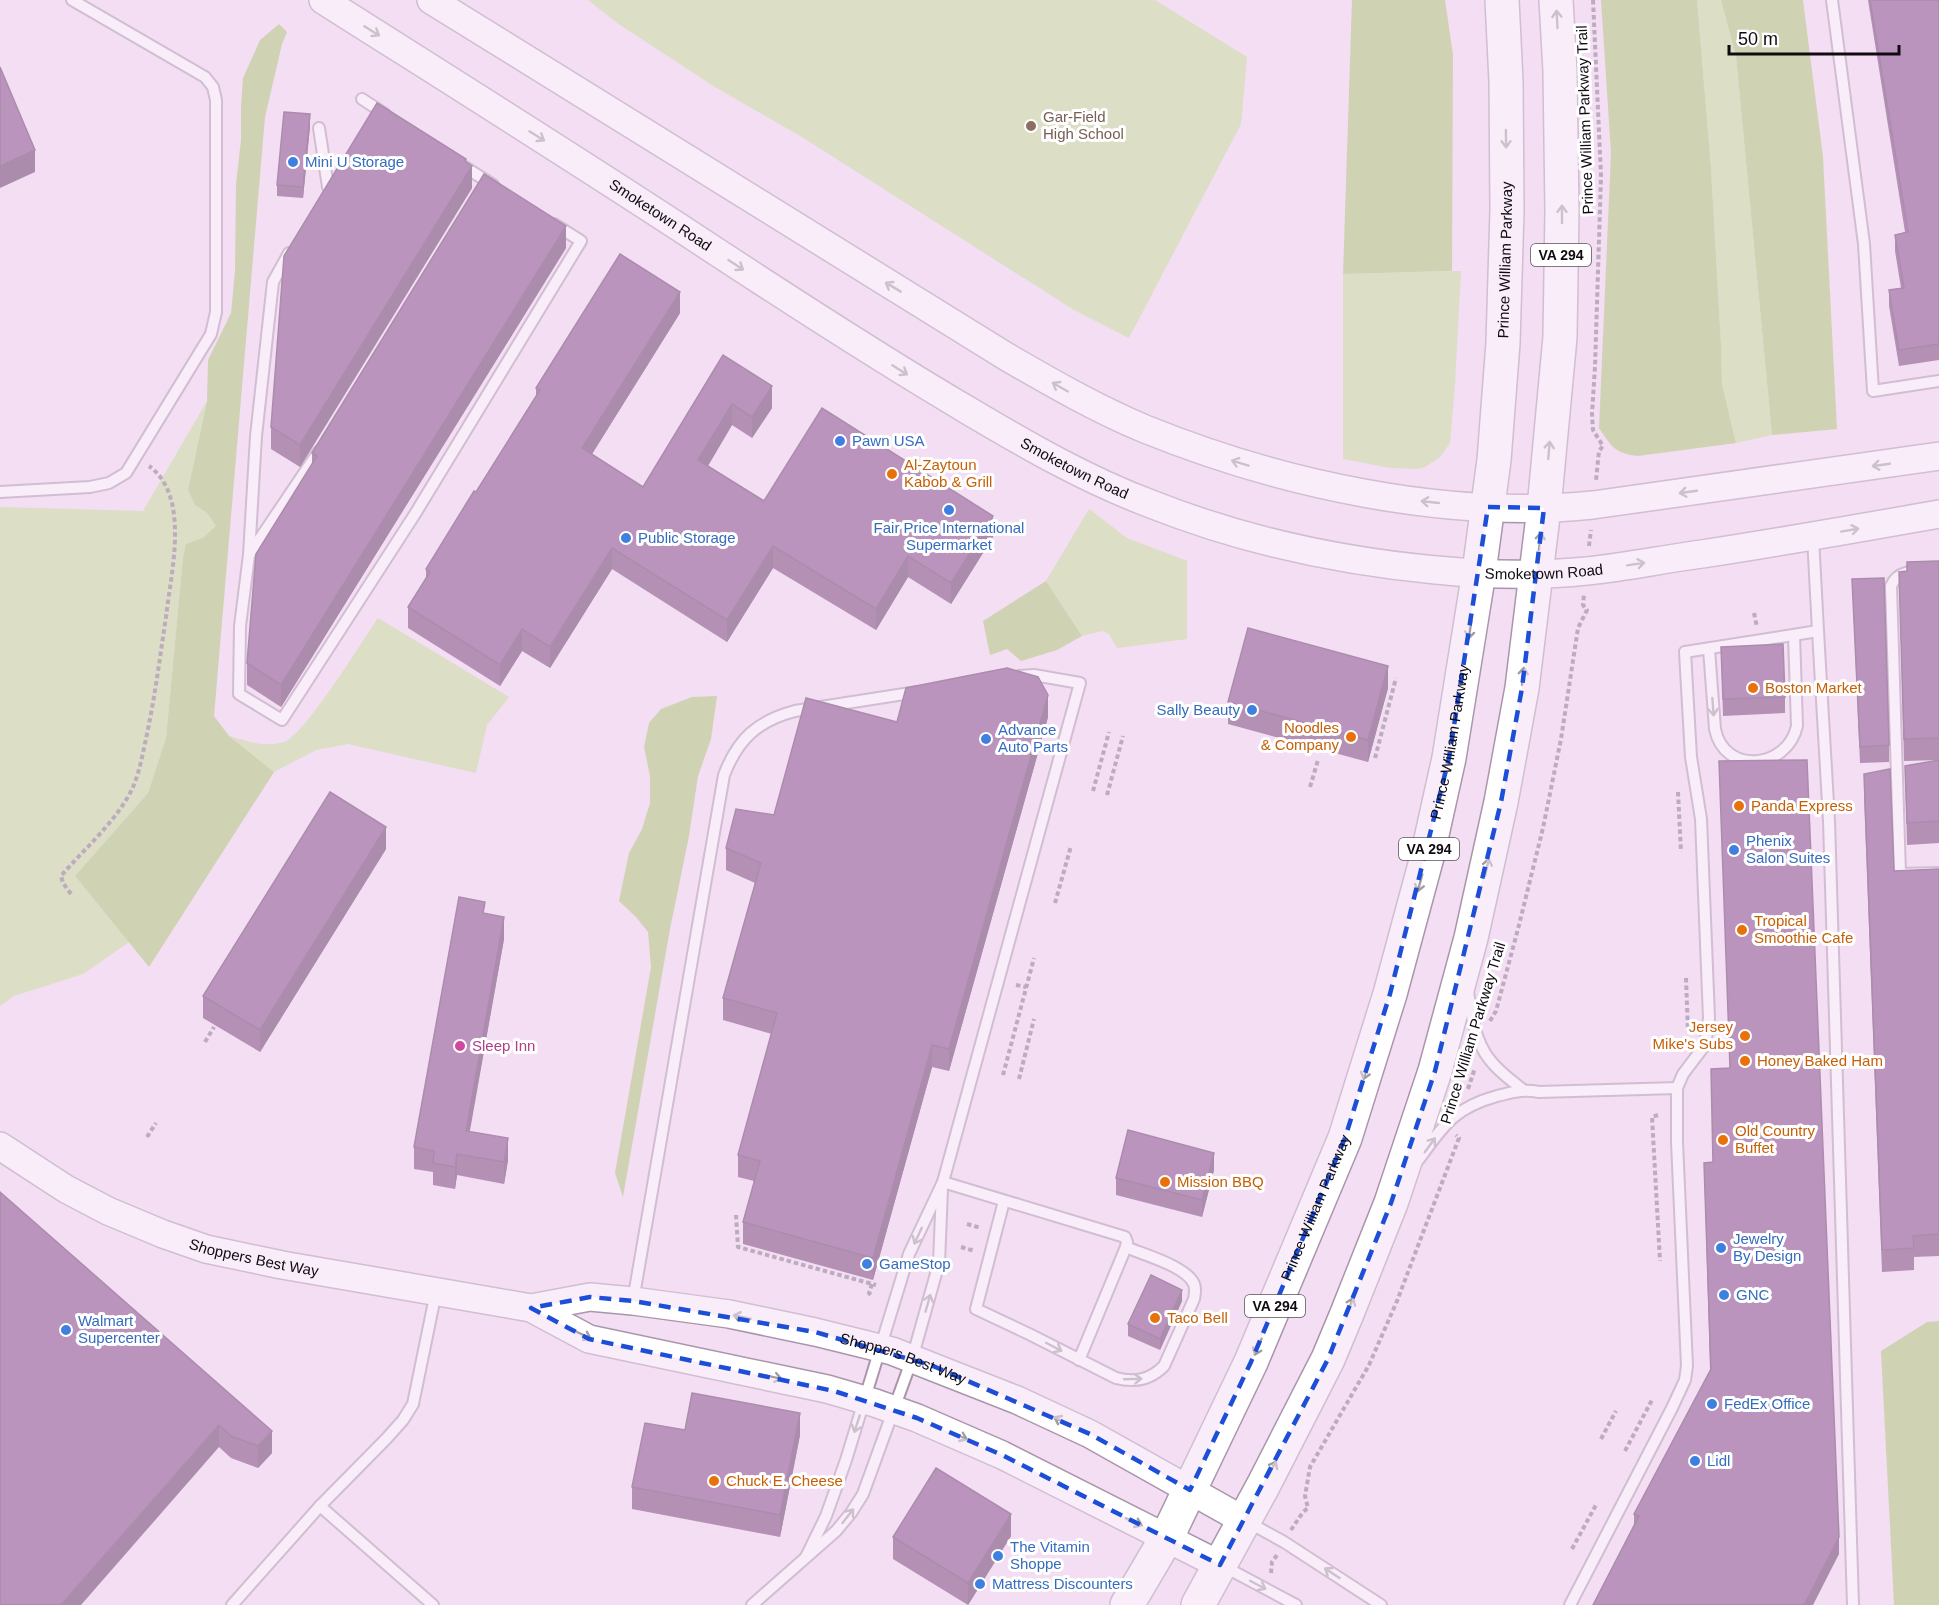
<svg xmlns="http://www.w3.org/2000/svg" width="1939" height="1605" viewBox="0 0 1939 1605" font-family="Helvetica,sans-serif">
<rect width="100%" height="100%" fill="#f3def3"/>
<g fill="#c0dd91">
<polygon points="588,0 1155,0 1247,57 1241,124 1129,338 1074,310 802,137 715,87 617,23"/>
<polygon points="1697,0 1721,0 1736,56 1772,435 1736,443 1722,384 1721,344 1711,168"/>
<polygon points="1461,271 1455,384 1450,443 1440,457 1425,467 1417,469 1390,468 1343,459 1343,274"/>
<polygon points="207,401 188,490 195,505 207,513 217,526 183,557 166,738 148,793 75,876 129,942 83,974 14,996 0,1006 0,507 143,511"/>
<polygon points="1089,509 1127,538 1187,561 1187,639 1117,648 1109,634 1102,631 1082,636 1046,581"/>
<path d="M378,618L509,697L487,725L476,773L348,744L316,750L274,772L229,736C247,741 265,748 284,742C304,736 363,640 378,618Z"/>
</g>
<g fill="#a5c669">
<polygon points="1352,0 1445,0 1453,55 1452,271 1343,274"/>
<path d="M1601,0H1697L1711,168L1721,344L1722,384L1736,443L1638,456C1614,453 1612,447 1599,428L1611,153Z"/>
<polygon points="1721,0 1803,0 1823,157 1837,429 1772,435 1736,56"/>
<polygon points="279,24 287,32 282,44 265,117 214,716 229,736 274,772 149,967 75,876 148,793 166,738 183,557 186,544 203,538 216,526 207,513 195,505 188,490 207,401 208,360 231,313 235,271 236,184 241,140 241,107 243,78 260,40"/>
<polygon points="1046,581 1082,636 1057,650 1021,661 1007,649 990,655 983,621"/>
<polygon points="717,696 711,739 698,776 689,836 670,929 623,1197 615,1173 651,967 648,932 636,917 619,901 629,853 642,829 650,803 650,776 644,747 649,723 661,709 692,697"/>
<polygon points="1939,1321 1939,1605 1894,1605 1881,1351 1927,1322"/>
</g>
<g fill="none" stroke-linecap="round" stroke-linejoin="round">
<defs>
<g id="lane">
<polyline points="1832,0 1864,244 1873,391 1939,381"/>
<polyline points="362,99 385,114"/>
<polyline points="319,128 328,187"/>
<polyline points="460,164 493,185"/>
<polyline points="289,253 273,282 256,436 249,555 240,626 239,694 282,720 415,514 581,241 554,224"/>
<polyline points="0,492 90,487 109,483 126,473 211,334 216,312 216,100 213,87 205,77 72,0"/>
<polyline points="249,555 319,451"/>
<path d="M1939,571C1921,572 1899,567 1891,586L1900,874L1939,873"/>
<polyline points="1818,631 1829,821 1853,1605"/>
<path d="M1709,649L1715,729C1724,775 1787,770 1797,726L1794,635"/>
<path d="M1468,991C1471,1014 1475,1042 1490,1060C1499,1072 1511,1080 1522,1089"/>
<path d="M1419,1159C1444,1125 1454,1108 1497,1096C1514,1092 1522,1089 1539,1092L1677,1088"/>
<polyline points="943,1182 1125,1237 1127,1242 1126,1247 1079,1360"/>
<path d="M1004,1201L976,1309L1029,1334L1116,1378C1135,1383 1150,1380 1164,1366L1194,1299C1195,1293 1196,1289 1194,1284C1186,1266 1144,1255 1126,1247"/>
<path d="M633,1301L724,775C738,739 757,721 795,711L917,692"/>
<polyline points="320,1506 433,1605"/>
<polyline points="1246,1521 1284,1542 1381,1605"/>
<polyline points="806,1557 826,1516 846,1460 909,1254 943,1182 1080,683 1034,675 1019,676"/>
<polyline points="1223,1566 1296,1605"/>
<polyline points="232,1605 320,1506 387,1438 403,1420 413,1404 436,1292"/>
<polyline points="752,1605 836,1531 851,1513 863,1494 912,1359 939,1263 942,1189"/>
<polyline points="1570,1605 1672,1408 1685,1380 1687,1366 1677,1142 1677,1088 1683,1074 1705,1045 1709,1018 1701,819 1691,757 1685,652 1818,631 1813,537"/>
</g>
<g id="secondary">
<path id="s1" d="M323,0C446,78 569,155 691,235C782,295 874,355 969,411C1028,446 1087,480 1151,504C1242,540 1339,561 1436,570C1486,575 1538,576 1587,571C1626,567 1664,559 1702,554C1781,542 1860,528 1939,514"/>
<path d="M431,0L1007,357C1052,383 1097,409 1145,429C1281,484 1446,520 1593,505L1939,456"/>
<path id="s2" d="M0,1146L66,1189L108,1211L163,1234L206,1249L282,1265L531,1308L589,1339L827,1389L875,1403L917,1418L1002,1455L1220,1565"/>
<path id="s3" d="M531,1308L590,1297L633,1301L729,1314L815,1332L892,1351L1017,1400L1090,1434L1245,1521"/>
</g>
<g id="highway">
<path id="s4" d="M1127,1605L1167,1537L1251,1362L1345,1138L1390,994L1427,857L1449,758L1479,572L1494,460L1503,343L1507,210L1506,81L1502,0"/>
<polyline points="1198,1605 1263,1486 1328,1359 1346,1316 1391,1203 1435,1071 1471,938 1501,802 1522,688 1544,508 1560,337 1562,211 1560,71 1556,0"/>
</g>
</defs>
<use href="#lane" stroke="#aa96ab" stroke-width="14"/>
<use href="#secondary" stroke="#aa96ab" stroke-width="30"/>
<use href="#highway" stroke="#aa96ab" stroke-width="36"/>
<g stroke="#7c6f7d" stroke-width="4" stroke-dasharray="4.5 3" stroke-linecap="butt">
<polyline points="1593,0 1601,176 1595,367 1592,414 1593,430 1603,446 1599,451 1596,480"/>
<polyline points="1589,546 1591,530"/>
<polyline points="1754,613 1757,627"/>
<polyline points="1375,758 1396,678"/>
<polyline points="1310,787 1318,760"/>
<polyline points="1093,791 1109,732"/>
<polyline points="1678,792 1681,852"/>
<polyline points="1107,795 1123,736"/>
<path d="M71,894L63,883L61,876C84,849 118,820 133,787C140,771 143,752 147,734C155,696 160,657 166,617C170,582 179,544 173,508C170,492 163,476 149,466"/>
<polyline points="1055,903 1071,846"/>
<polyline points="1686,978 1688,1032"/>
<polyline points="1016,985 1026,987"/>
<polyline points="1490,1021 1496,1011 1518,929 1543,828 1561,739 1578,628 1587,610 1583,605 1584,595"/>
<polyline points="205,1042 214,1027"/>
<polyline points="1003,1075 1034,958"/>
<polyline points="1019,1079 1034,1019"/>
<polyline points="1468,1089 1475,1068"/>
<polyline points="1658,1115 1652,1117 1660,1261"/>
<polyline points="147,1137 156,1123"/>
<polyline points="736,1215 738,1247 876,1285"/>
<polyline points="967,1224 981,1228"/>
<polyline points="961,1247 975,1251"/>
<polyline points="872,1284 869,1293 872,1296"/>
<polyline points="1601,1439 1616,1411"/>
<polyline points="1625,1451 1653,1398"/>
<polyline points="1291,1530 1303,1512 1308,1508 1305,1496 1310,1467 1369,1365 1397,1301 1459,1138 1456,1135"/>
<polyline points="1572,1549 1597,1503"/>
<polyline points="1271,1573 1272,1562 1277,1555"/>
</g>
<use href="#lane" stroke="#fff" stroke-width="10"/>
<use href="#secondary" stroke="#fff" stroke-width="27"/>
<use href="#highway" stroke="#fff" stroke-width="33"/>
</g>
<g fill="#68326c">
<polygon points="1868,0 1939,0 1939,360 1899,366 1889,306 1889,290 1901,288 1895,251 1895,235 1905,232"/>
<polygon points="310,126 303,198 277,196 277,185"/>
<polygon points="466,162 472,188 300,467 271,449 271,427"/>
<polygon points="566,248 281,707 247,685 247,663 312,464 312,453"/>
<polygon points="680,313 592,454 643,487 723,355 772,408 752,438 732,425 708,466 764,501 993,537 951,604 908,577 876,630 773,568 727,642 612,569 550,668 522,651 500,686 408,628 408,607 426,578 426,569 476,492 536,396 536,388"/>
<polygon points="1939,561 1939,760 1904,761 1899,572 1907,571"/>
<polygon points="1852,579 1889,745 1889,762 1860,763"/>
<polygon points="1721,647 1785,697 1785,713 1723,716"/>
<polygon points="1388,688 1368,762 1228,724 1228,702"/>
<polygon points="1048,717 949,1071 932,1067 873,1280 743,1244 743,1222 754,1181 738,1177 738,1155 772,1034 723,1020 723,998 755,883 726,870 726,848 774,815 897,722"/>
<polygon points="1939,760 1939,843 1907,845 1905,766"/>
<polygon points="1719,761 1839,1554 1634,1525 1634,1514 1710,1370 1704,1163 1713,1162 1711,1069 1730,1068"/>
<polygon points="1864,774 1894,871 1939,869 1939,1256 1914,1257 1914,1270 1882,1272 1864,796"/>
<polygon points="386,849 260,1052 203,1018 203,996"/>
<polygon points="485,913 504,939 469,1132 508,1160 504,1184 457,1175 455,1189 433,1185 433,1172 414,1169 414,1147"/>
<polygon points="1214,1170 1202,1217 1116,1195 1116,1178"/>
<polygon points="0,1192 272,1453 258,1468 231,1458 219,1447"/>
<polygon points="1182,1301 1160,1350 1128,1336 1128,1324"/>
<polygon points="685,1430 800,1435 780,1537 632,1509 632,1487"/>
<polygon points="1011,1536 968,1605 893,1559 893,1537"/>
</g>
<g fill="#552958">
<polygon points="310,114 310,126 303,198 303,187"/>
<polygon points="35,150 35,172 0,188 0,166"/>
<polygon points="466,159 466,175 472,166 472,188 300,467 300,445"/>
<polygon points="566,226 566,248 281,707 281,685"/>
<polygon points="680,292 680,313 582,470 582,448"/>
<polygon points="772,386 772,408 752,438 752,417"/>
<polygon points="732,404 732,425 698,482 698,460"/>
<polygon points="993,516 993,537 951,604 951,583"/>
<polygon points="773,546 773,568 727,642 727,620"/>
<polygon points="612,548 612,569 550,668 550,647"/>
<polygon points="908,556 908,577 876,630 876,609"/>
<polygon points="522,629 522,651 500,686 500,665"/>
<polygon points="1388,666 1388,688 1368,762 1368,740"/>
<polygon points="1048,695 1048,717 949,1071 949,1049"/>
<polygon points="386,827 386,849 260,1052 260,1030"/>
<polygon points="504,917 504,939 466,1153 466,1131"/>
<polygon points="932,1045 932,1067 873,1280 873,1258"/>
<polygon points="508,1138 508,1160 504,1184 504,1162"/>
<polygon points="1214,1153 1214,1170 1202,1217 1202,1200"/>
<polygon points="457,1154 457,1175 455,1189 455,1167"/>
<polygon points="1182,1290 1182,1301 1160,1350 1160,1339"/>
<polygon points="800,1413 800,1435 780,1537 780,1515"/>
<polygon points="219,1425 219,1447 81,1605 61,1605"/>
<polygon points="272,1431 272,1453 258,1468 258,1446"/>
<polygon points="1011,1514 1011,1536 968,1605 968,1583"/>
<polygon points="1839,1537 1839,1554 1813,1605 1804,1605"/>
</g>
<g fill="#793a7e" stroke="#552958" stroke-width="1.5">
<polygon points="1870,0 1939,0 1939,344 1899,350 1889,290 1904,288 1895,235 1908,232"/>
<polygon points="0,67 35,150 0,166"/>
<polygon points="377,103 466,159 465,161 472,166 300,445 271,427 284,256"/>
<polygon points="284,112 310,114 303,187 277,185"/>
<polygon points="484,174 566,226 281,685 247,663 256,554 317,456 312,453"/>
<polygon points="620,254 680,292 582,448 643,487 723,355 772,386 752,417 732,404 698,460 764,501 822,408 993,516 951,583 908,556 876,609 773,546 727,620 612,548 550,647 522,629 500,665 408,607 430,572 426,569 474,491 476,492 540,390 536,388"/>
<polygon points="1939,561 1939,738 1904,739 1899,572 1907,571 1907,562"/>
<polygon points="1884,578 1889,745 1860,747 1852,579"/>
<polygon points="1248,628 1388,666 1368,740 1228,702"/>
<polygon points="1783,644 1785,697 1723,699 1721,647"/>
<polygon points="1007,668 1038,677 1048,695 949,1049 932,1045 873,1258 743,1222 760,1161 738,1155 777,1013 723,998 761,863 726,848 736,809 774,815 806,698 897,722 906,688"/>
<polygon points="1807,760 1839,1537 1804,1605 1593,1605 1639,1516 1634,1514 1711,1369 1704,1163 1713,1162 1711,1069 1730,1068 1719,761"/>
<polygon points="1939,760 1939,821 1907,823 1905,766"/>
<polygon points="1890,769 1894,871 1939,869 1939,1234 1913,1236 1914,1248 1882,1250 1864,774"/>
<polygon points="330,792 386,827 260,1030 203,996"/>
<polygon points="459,897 485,902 483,913 504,917 466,1131 508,1138 504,1162 457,1154 455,1167 433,1163 434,1151 414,1147"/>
<polygon points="1128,1130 1214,1153 1202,1200 1116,1178"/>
<polygon points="0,1192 272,1431 258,1446 231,1436 219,1425 61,1605 0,1605"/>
<polygon points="1151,1275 1182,1290 1160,1339 1128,1324"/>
<polygon points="692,1393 800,1413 780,1515 632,1487 645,1423 685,1430"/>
<polygon points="936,1468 1011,1514 968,1583 893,1537"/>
</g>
<defs><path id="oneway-shaft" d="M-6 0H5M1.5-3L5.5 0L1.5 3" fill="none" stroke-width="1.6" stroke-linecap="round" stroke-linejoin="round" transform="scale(1.5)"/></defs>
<g stroke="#9f9da0">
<use href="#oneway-shaft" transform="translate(1557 19) rotate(-93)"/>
<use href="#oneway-shaft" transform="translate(372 31) rotate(32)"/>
<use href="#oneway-shaft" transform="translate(537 136) rotate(32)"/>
<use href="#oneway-shaft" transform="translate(1506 139) rotate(89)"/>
<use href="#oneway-shaft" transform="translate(1562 214) rotate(-90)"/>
<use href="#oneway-shaft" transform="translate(736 265) rotate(33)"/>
<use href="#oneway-shaft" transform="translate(893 287) rotate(-149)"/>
<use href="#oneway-shaft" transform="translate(900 370) rotate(32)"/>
<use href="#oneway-shaft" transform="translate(1060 387) rotate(-150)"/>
<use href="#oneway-shaft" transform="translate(1549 450) rotate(-85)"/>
<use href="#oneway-shaft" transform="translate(1240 463) rotate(-163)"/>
<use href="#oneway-shaft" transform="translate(1881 465) rotate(172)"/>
<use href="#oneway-shaft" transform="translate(1688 492) rotate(172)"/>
<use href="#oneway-shaft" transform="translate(1430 502) rotate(-174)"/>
<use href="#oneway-shaft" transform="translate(1850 530) rotate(-10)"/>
<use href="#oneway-shaft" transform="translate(1540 541) rotate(-83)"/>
<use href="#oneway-shaft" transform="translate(1636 564) rotate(-9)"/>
<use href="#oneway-shaft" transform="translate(1470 630) rotate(99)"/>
<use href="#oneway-shaft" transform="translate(1523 676) rotate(-84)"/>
<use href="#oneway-shaft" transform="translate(1713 707) rotate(86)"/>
<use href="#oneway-shaft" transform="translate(1487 867) rotate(-78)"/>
<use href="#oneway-shaft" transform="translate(1420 883) rotate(105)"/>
<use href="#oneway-shaft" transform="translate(1366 1071) rotate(107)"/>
<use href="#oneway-shaft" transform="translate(1430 1145) rotate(-54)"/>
<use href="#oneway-shaft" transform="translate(918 1236) rotate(115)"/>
<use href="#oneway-shaft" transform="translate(928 1303) rotate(-74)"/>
<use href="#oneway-shaft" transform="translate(1350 1306) rotate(-68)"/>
<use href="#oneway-shaft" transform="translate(742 1317) rotate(-168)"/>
<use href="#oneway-shaft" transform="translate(583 1335) rotate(25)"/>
<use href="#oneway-shaft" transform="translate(1054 1347) rotate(28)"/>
<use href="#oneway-shaft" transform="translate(1258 1347) rotate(113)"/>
<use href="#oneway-shaft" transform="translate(773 1377) rotate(12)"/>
<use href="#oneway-shaft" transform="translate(1133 1379) rotate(-2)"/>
<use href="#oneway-shaft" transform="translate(1062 1421) rotate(-155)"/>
<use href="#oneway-shaft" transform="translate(857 1424) rotate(108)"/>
<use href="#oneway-shaft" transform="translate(959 1436) rotate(23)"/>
<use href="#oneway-shaft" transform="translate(1272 1469) rotate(-63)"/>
<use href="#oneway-shaft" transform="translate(848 1516) rotate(-52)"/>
<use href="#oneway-shaft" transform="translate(1134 1522) rotate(24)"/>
<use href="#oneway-shaft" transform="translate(1332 1573) rotate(-147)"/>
<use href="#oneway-shaft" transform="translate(1258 1585) rotate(28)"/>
</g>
<path d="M0 0H1939V1605H0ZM1488,507L1544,508L1522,688L1501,802L1435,1071L1391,1203L1328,1359L1220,1565L1002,1455L917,1418L834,1391L589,1339L531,1308L590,1297L633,1301L815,1332L933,1366L1090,1434L1190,1490L1251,1362L1345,1138L1390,994L1449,758Z" fill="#f3def3" fill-opacity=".55" fill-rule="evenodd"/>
<path fill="none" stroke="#1d4ed8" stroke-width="4.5" stroke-dasharray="12 8" stroke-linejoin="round" d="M1488,507L1544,508L1522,688L1501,802L1435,1071L1391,1203L1328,1359L1220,1565L1002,1455L917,1418L834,1391L589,1339L531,1308L590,1297L633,1301L815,1332L933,1366L1090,1434L1190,1490L1251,1362L1345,1138L1390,994L1449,758Z"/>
<circle fill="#8d6e63" stroke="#fff" stroke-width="2" cx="1031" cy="126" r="6"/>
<g fill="#3f7fe0" stroke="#fff" stroke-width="2">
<circle cx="293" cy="162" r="6"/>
<circle cx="840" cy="441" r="6"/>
<circle cx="949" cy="510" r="6"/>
<circle cx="626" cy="538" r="6"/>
<circle cx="1252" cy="710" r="6"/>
<circle cx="986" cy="739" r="6"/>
<circle cx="1734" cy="850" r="6"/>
<circle cx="1721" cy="1248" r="6"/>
<circle cx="867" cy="1264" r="6"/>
<circle cx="1724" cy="1295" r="6"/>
<circle cx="66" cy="1330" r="6"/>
<circle cx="1712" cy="1404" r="6"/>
<circle cx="1695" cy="1461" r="6"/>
<circle cx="998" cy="1556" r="6"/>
<circle cx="980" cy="1584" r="6"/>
</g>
<g fill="#e8710a" stroke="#fff" stroke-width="2">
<circle cx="892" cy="474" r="6"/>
<circle cx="1753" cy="688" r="6"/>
<circle cx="1351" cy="737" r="6"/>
<circle cx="1739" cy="806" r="6"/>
<circle cx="1742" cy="930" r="6"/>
<circle cx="1745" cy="1036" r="6"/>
<circle cx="1745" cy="1061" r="6"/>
<circle cx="1723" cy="1140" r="6"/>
<circle cx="1165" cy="1182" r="6"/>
<circle cx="1155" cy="1318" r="6"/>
<circle cx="714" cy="1481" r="6"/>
</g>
<circle fill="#d1479c" stroke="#fff" stroke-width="2" cx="460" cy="1046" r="6"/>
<g text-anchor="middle" stroke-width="6" stroke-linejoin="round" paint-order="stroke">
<g fill="#fff" stroke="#585458" stroke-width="1.5">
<rect x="1531" y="244" width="60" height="22" rx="4.5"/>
<rect x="1399" y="838" width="60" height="22" rx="4.5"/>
<rect x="1245" y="1295" width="60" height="22" rx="4.5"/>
</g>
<g font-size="14" font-weight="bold" fill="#100a11">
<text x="1561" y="260">VA 294</text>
<text x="1429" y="854">VA 294</text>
<text x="1275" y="1311">VA 294</text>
</g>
<g font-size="15" fill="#785e54" stroke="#fff" text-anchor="start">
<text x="1043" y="122">Gar-Field<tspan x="1043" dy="17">High School</tspan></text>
</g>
<g font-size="15" fill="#100a11" stroke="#fff">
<text transform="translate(1585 120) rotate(-92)" y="5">Prince William Parkway Trail</text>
<text dy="5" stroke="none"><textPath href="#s1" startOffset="400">Smoketown Road</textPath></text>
<text dy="5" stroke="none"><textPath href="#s4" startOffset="1412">Prince William Parkway</textPath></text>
<text dy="5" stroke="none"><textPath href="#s1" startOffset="886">Smoketown Road</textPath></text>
<text dy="5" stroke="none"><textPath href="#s1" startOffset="1372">Smoketown Road</textPath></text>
<text dy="5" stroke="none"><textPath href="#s4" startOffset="926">Prince William Parkway</textPath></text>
<text transform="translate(1473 1033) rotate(-73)" y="5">Prince William Parkway Trail</text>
<text dy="5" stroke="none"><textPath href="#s4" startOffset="440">Prince William Parkway</textPath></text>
<text dy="5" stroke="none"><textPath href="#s2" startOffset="280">Shoppers Best Way</textPath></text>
<text dy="5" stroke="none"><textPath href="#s3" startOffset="380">Shoppers Best Way</textPath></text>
</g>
<g font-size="15" fill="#366cbe" stroke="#fff" text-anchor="start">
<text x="305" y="167">Mini U Storage</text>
<text x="852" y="446">Pawn USA</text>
<text x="949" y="533" text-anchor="middle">Fair Price International<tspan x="949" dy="17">Supermarket</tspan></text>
<text x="638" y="543">Public Storage</text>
<text x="1240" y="715" text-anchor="end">Sally Beauty</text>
<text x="998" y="735">Advance<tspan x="998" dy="17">Auto Parts</tspan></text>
<text x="1746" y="846">Phenix<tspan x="1746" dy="17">Salon Suites</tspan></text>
<text x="1733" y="1244">Jewelry<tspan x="1733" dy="17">By Design</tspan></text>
<text x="879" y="1269">GameStop</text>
<text x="1736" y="1300">GNC</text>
<text x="78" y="1326">Walmart<tspan x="78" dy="17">Supercenter</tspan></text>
<text x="1724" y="1409">FedEx Office</text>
<text x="1707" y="1466">Lidl</text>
<text x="1010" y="1552">The Vitamin<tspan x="1010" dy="17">Shoppe</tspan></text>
<text x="992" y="1589">Mattress Discounters</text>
</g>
<g font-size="15" fill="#c56008" stroke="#fff" text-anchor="start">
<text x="904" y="470">Al-Zaytoun<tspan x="904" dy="17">Kabob &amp; Grill</tspan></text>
<text x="1765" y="693">Boston Market</text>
<text x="1339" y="733" text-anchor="end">Noodles<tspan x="1339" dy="17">&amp; Company</tspan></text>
<text x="1751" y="811">Panda Express</text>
<text x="1754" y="926">Tropical<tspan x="1754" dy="17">Smoothie Cafe</tspan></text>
<text x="1733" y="1032" text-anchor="end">Jersey<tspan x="1733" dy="17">Mike's Subs</tspan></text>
<text x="1757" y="1066">Honey Baked Ham</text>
<text x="1735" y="1136">Old Country<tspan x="1735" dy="17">Buffet</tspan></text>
<text x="1177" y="1187">Mission BBQ</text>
<text x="1167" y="1323">Taco Bell</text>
<text x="726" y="1486">Chuck E. Cheese</text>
</g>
<g font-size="15" fill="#b23c85" stroke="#fff" text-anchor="start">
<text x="472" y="1051">Sleep Inn</text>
</g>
</g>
<path d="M1729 45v9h170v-9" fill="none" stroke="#100a11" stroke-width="3"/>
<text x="1738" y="45" font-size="18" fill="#100a11" stroke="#ffffff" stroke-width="4.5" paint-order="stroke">50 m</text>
</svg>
